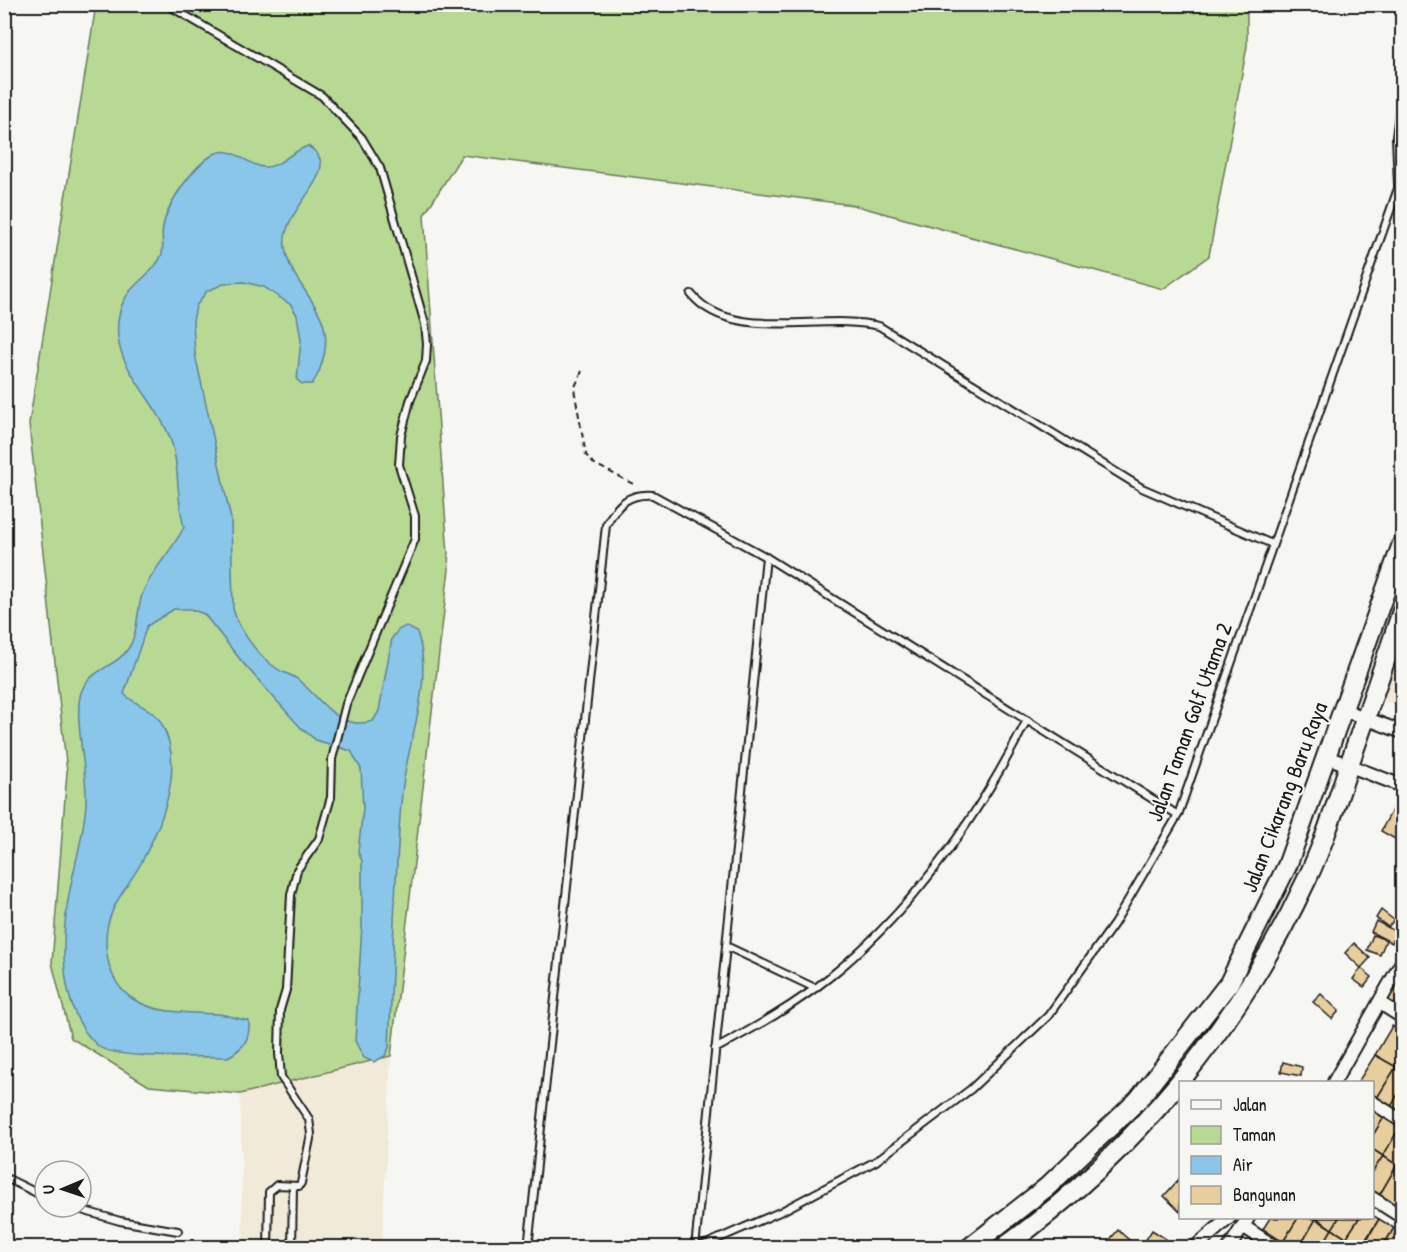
<svg xmlns="http://www.w3.org/2000/svg" width="1407" height="1252" viewBox="0 0 1407 1252" font-family="'Patrick Hand',sans-serif">
<rect width="100%" height="100%" fill="#f6f6f2"/>
<filter id="ink" filterUnits="userSpaceOnUse"><feTurbulence type="fractalNoise" baseFrequency=".0167" numOctaves="2"/><feDisplacementMap in="SourceGraphic" scale="12" xChannelSelector="R" yChannelSelector="G"/><feConvolveMatrix kernelMatrix="1 2 1 2 8 2 1 2 1" color-interpolation-filters="sRGB"/></filter>
<g filter="url(#ink)">
<g fill="#f2ead8">
<polygon points="1402,637 1402,708 1380,699"/>
<polygon points="391,1056 382,1247 243,1247 240,1094"/>
</g>
<polygon fill="#b7d993" stroke="#6a7a58" stroke-width="1.5" points="96,5 1247,5 1247,46 1209,256 1163,289 853,205 462,155 424,215 449,569 391,1056 240,1094 149,1086 71,1038 52,963 67,772 29,424"/>
<path fill="#89c6e9" stroke="#5d8297" stroke-width="1.5" d="M308,146C349,170 279,208 285,247C290,288 335,308 324,355C321,367 319,374 312,384H302L297,380L301,340L297,315L291,305L264,287L244,282L226,283L207,291L196,306L193,321L195,354L231,519L233,609C239,630 258,656 276,668C282,673 291,674 297,679C321,697 336,732 373,721L379,711L392,638L398,630L406,626L417,632C435,684 407,740 402,793C394,877 393,963 389,1048L385,1056L374,1062L364,1058L355,1041L362,925V861L358,852L363,809L361,769L351,751L316,740L301,728L243,663L204,614L190,609H174L147,626L124,694C135,705 152,708 160,721C187,765 162,825 140,865C131,881 118,896 112,912C100,940 106,982 133,999C159,1015 189,1012 218,1014C228,1015 239,1019 249,1021C250,1040 244,1048 228,1057C202,1056 115,1060 98,1046C63,1016 61,957 66,914C70,877 84,840 86,803C88,774 72,712 82,690C91,669 116,667 128,649C139,633 136,609 143,592C153,568 173,550 184,527C176,499 180,464 170,438C154,394 106,363 120,311C127,283 154,276 162,254C164,245 161,235 163,227C167,203 193,166 214,154C233,144 248,167 265,167C281,167 291,151 308,146Z"/>
<g fill="#e8ce9d" stroke="#1c1c1c" stroke-width="1.5">
<polygon points="1392,810 1402,816 1402,843 1381,831"/>
<polygon points="1381,910 1394,920 1388,927 1376,918"/>
<polygon points="1376,921 1397,932 1392,943 1371,932"/>
<polygon points="1373,935 1386,940 1380,955 1367,950"/>
<polygon points="1354,943 1370,958 1361,968 1345,953"/>
<polygon points="1361,968 1372,977 1364,987 1353,979"/>
<polygon points="1402,972 1402,1008 1386,999"/>
<polygon points="1321,994 1339,1011 1332,1019 1313,1002"/>
<polygon points="1392,1026 1402,1032 1402,1056 1396,1067 1375,1055"/>
<polygon points="1375,1055 1396,1067 1377,1098 1372,1096 1372,1082 1358,1082"/>
<polygon points="1283,1062 1302,1067 1301,1076 1281,1072"/>
<polygon points="1396,1067 1402,1071 1402,1087 1391,1107 1377,1098"/>
<polygon points="1402,1087 1402,1114 1391,1107"/>
<polygon points="1372,1110 1384,1117 1372,1137"/>
<polygon points="1384,1117 1400,1127 1383,1156 1372,1149 1372,1137"/>
<polygon points="1400,1127 1402,1156 1397,1165 1383,1156"/>
<polygon points="1372,1149 1383,1156 1372,1173"/>
<polygon points="1383,1156 1397,1165 1379,1196 1372,1192 1372,1173"/>
<polygon points="1397,1165 1402,1168 1402,1191 1394,1205 1379,1196"/>
<polygon points="1180,1178 1180,1212 1164,1196"/>
<polygon points="1402,1191 1402,1210 1394,1205"/>
<polygon points="1372,1215 1379,1219 1361,1247 1346,1238 1359,1218 1372,1218"/>
<polygon points="1270,1218 1298,1218 1283,1242 1263,1229"/>
<polygon points="1298,1218 1316,1219 1299,1248 1292,1248 1283,1242"/>
<polygon points="1317,1218 1339,1218 1332,1229"/>
<polygon points="1339,1218 1359,1218 1346,1238 1332,1229"/>
<polygon points="1316,1219 1332,1229 1321,1248 1299,1248"/>
<polygon points="1379,1219 1394,1228 1382,1248 1362,1248"/>
<polygon points="1394,1228 1402,1233 1402,1248 1382,1248"/>
<polygon points="1332,1229 1346,1238 1341,1248 1321,1248"/>
<polygon points="1118,1230 1138,1248 1110,1248 1106,1244"/>
<polygon points="1152,1230 1166,1239 1161,1248 1142,1246"/>
<polygon points="1346,1238 1361,1247 1361,1248 1341,1248"/>
</g>
<g fill="none" stroke-linecap="round" stroke-linejoin="round">
<defs>
<g id="lane">
<polyline points="166,4 322,96 362,138 380,168 425,324 427,344 426,361 410,401 401,436 399,465 415,516 415,539 346,704 332,759 331,797 319,839 297,870 291,895 286,990 280,1010 279,1053 281,1077 309,1119 311,1134 301,1183 299,1186 277,1185 269,1192 268,1248"/>
<polyline points="1398,185 1396,137 1402,90"/>
<path d="M691,294C732,344 822,312 879,326L1142,488L1272,544"/>
<polyline points="726,946 815,988"/>
<path d="M715,1049C756,1027 795,1005 831,976C916,907 978,817 1027,720"/>
<polyline points="4,1177 45,1197"/>
<polyline points="71,1207 120,1221 178,1231"/>
<polyline points="292,1248 293,1186"/>
<path d="M528,1248L606,525C617,504 629,493 653,495L766,557L1178,815"/>
<polyline points="695,1248 766,557"/>
<polyline points="697,1248 782,1211 876,1161 971,1089 1048,1016 1114,924 1178,815 1402,177"/>
</g>
<g id="street">
<polyline points="1344,710 1402,732"/>
<polyline points="1327,757 1402,786"/>
<polyline points="1380,1003 1402,1017"/>
<polyline points="1334,1082 1402,962"/>
<polyline points="1372,1102 1402,1121"/>
<polyline points="1372,1198 1402,1217"/>
<polyline points="1243,1226 1276,1248"/>
<polyline points="1194,1248 1229,1218"/>
<polyline points="1229,1248 1248,1218"/>
</g>
<g id="secondary">
<polyline points="969,1248 1047,1187 1138,1100 1229,983 1287,866 1402,544"/>
<path d="M1003,1248C1134,1153 1238,1027 1306,881C1324,844 1336,804 1349,765C1367,714 1385,662 1402,611"/>
</g>
</defs>
<use href="#lane" stroke="#1c1c1c" stroke-width="10"/>
<use href="#street" stroke="#1c1c1c" stroke-width="16"/>
<use href="#secondary" stroke="#1c1c1c" stroke-width="22"/>
<polyline stroke="#1c1c1c" stroke-width="2" stroke-dasharray="6 4.5" stroke-linecap="butt" points="582,371 574,389 586,455 593,463 635,485"/>
<use href="#lane" stroke="#f6f6f2" stroke-width="6"/>
<use href="#street" stroke="#f6f6f2" stroke-width="12"/>
<use href="#secondary" stroke="#f6f6f2" stroke-width="18"/>
</g>
</g>
<g text-anchor="middle" stroke-width="4.5" stroke-linejoin="round" paint-order="stroke">
<g font-size="22" fill="#1c1c1c" stroke="#f6f6f2">
<text transform="translate(1189 722) rotate(-70)" y="8">Jalan Taman Golf Utama 2</text>
<text transform="translate(1284 797) rotate(-69)" y="8">Jalan Cikarang Baru Raya</text>
</g>
</g>
<rect width="1407" height="1252" fill="none" stroke="#f6f6f2" stroke-width="24"/>
<rect x="12" y="12" width="1383" height="1228" fill="none" stroke="#1c1c1c" stroke-width="2" filter="url(#ink)"/>
<rect x="1179" y="1081" width="195" height="138" fill="#f6f6f2" stroke="#9f9f9c" stroke-width="1.5"/>
<rect x="1191" y="1100" width="30" height="9" fill="#f6f6f2" stroke="#9f9f9c" stroke-width="1.5"/>
<text x="1233" y="1111" font-size="18" fill="#1c1c1c">Jalan</text>
<rect x="1191" y="1126" width="30" height="18" fill="#b7d993" stroke="#9f9f9c" stroke-width="1.5"/>
<text x="1233" y="1141" font-size="18" fill="#1c1c1c">Taman</text>
<rect x="1191" y="1156" width="30" height="18" fill="#89c6e9" stroke="#9f9f9c" stroke-width="1.5"/>
<text x="1233" y="1171" font-size="18" fill="#1c1c1c">Air</text>
<rect x="1191" y="1186" width="30" height="18" fill="#e8ce9d" stroke="#9f9f9c" stroke-width="1.5"/>
<text x="1233" y="1201" font-size="18" fill="#1c1c1c">Bangunan</text>
<g transform="translate(63 1189) rotate(268)"><circle r="28" fill="#f6f6f2" stroke="#9f9f9c" stroke-width="1.5"/>
<path d="M0-4.5L10 22L0 15L-10 22Z" fill="#1c1c1c"/>
<text y="-9" font-size="16" font-weight="bold" text-anchor="middle" fill="#1c1c1c">U</text>
</g>
</svg>
